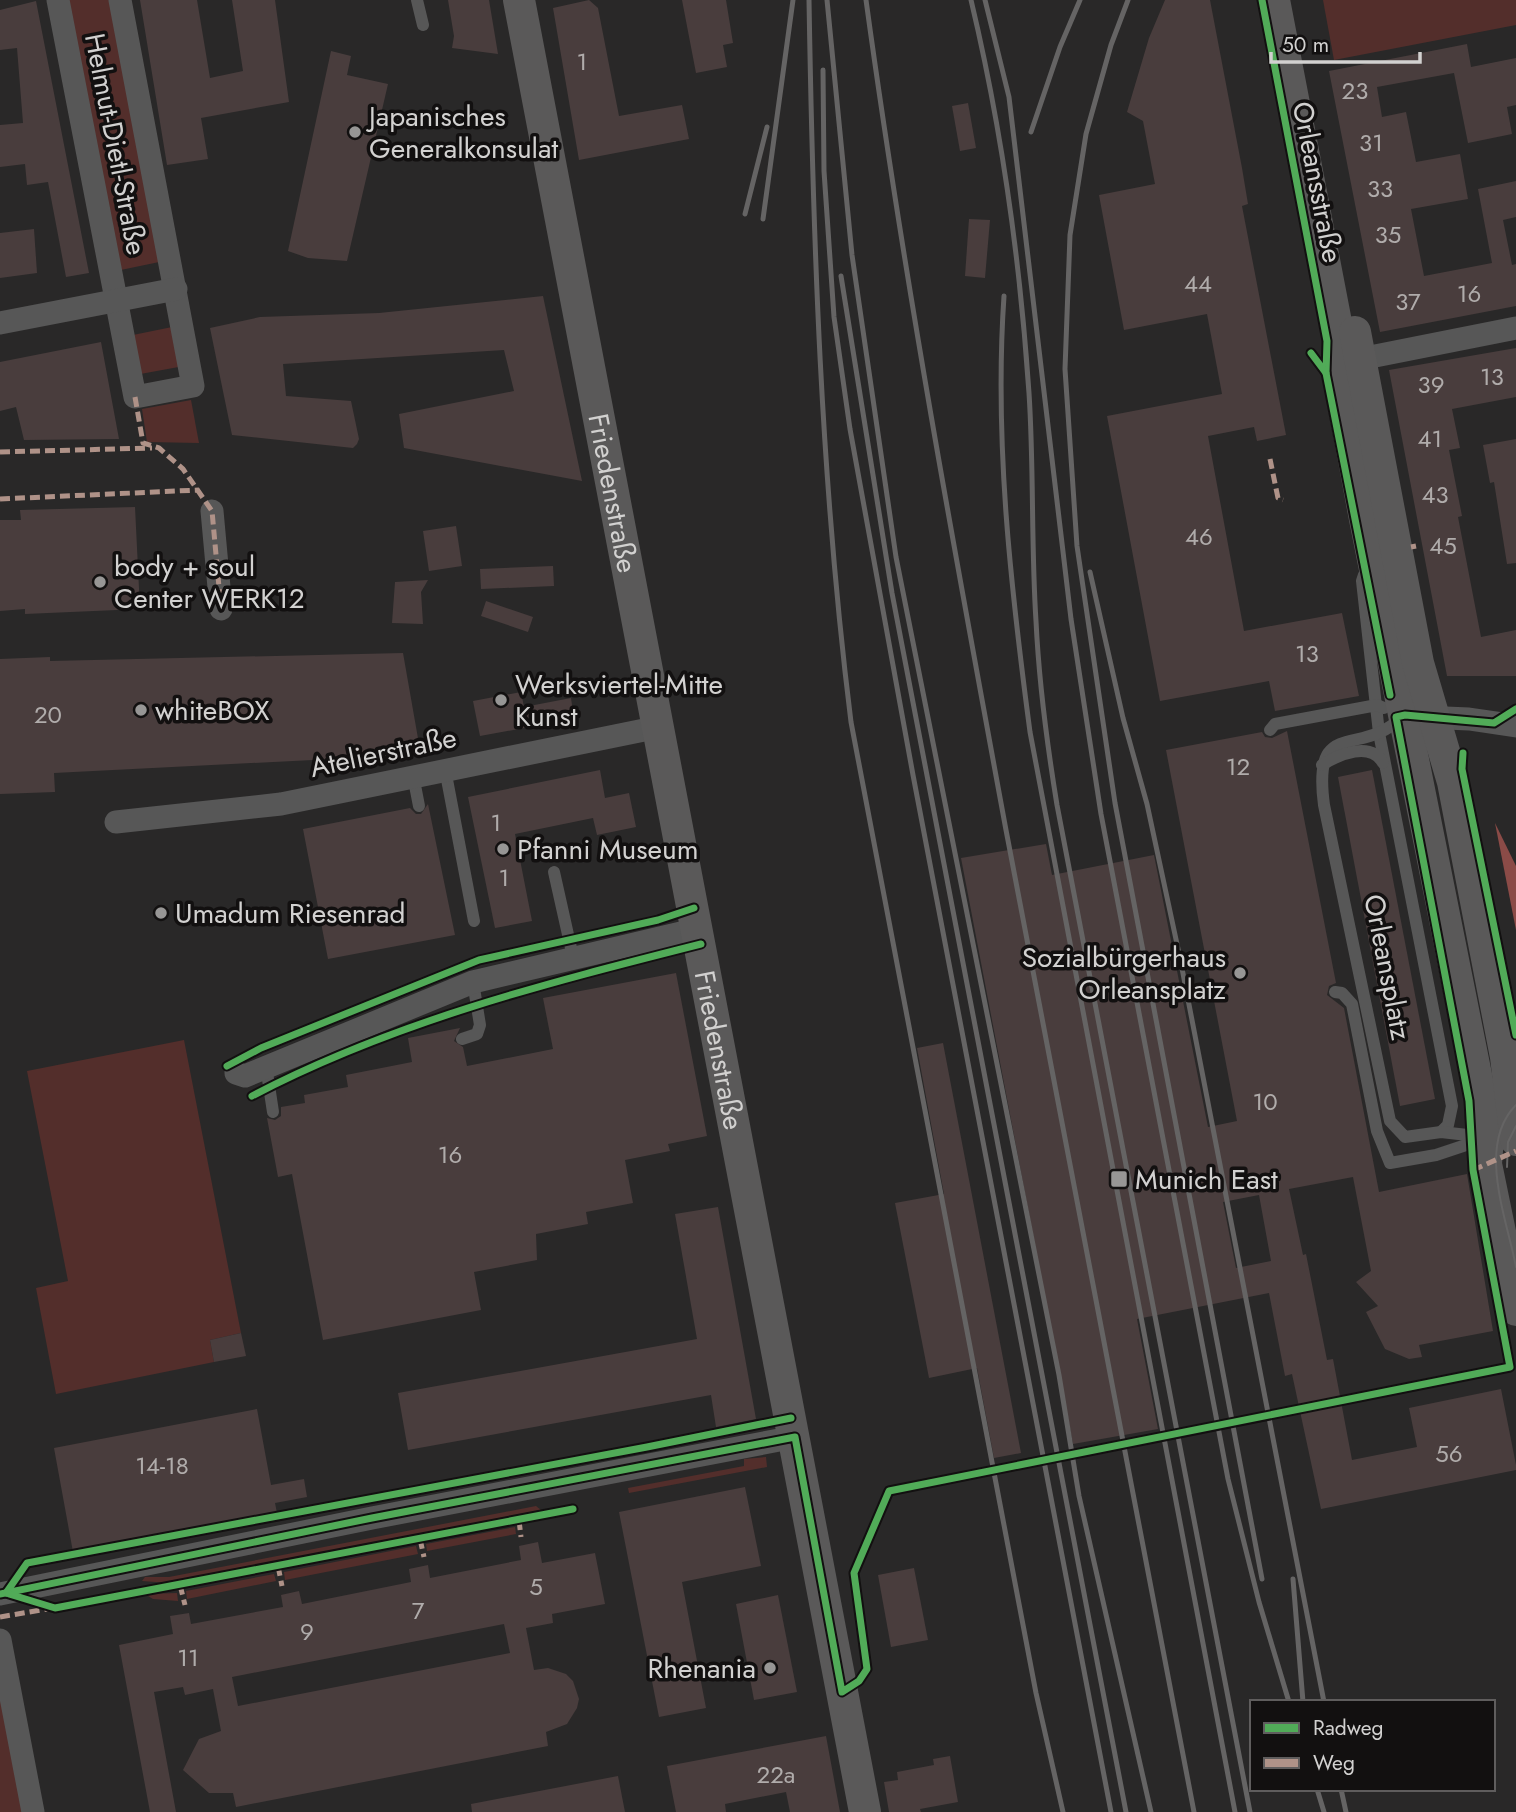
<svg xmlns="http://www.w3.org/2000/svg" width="1516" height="1812" viewBox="0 0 1516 1812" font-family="Jost,sans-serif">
<rect width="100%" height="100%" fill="#292828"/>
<g fill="#532e2b">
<polygon points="64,0 113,0 164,261 116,271"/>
<polygon points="1323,0 1516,0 1516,25 1334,60"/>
<polygon points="177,326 184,366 135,375 128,336"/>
<polygon points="191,400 199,443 147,442 142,409"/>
<polygon points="184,1040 241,1333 210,1340 214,1362 56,1394 36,1288 68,1281 27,1071"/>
<polygon points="766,1457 767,1467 629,1493 628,1488 744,1466 744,1459"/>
<polygon points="536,1506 541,1510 169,1583 142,1581 145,1577 169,1577"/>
<polygon points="515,1527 516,1534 427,1551 426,1544"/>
<polygon points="416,1546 418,1554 285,1580 284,1572"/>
<polygon points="274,1574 276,1581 187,1599 186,1591"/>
<polygon points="177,1593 178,1601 153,1599 145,1594"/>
<polygon points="0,1670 27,1812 0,1812"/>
</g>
<polygon fill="#8b4b47" points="1495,823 1516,866 1516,930"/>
<g fill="#493d3d" fill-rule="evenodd">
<polygon points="140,0 197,0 210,78 243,71 232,0 275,0 289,102 201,118 208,159 167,165"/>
<polygon points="448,0 489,0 498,54 452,48 454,36"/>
<polygon points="589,0 598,8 619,116 682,105 689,139 579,160 553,8"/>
<polygon points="682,0 726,0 733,43 723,45 727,67 696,73"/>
<polygon points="1165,0 1210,0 1242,168 1248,204 1242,206 1286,435 1257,441 1254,427 1208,436 1244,631 1342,613 1359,696 1275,711 1269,681 1160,701 1107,416 1222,394 1207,314 1124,330 1099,195 1155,184 1143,121 1127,112 1149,38"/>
<polygon points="36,1 89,273 66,277 48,182 27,185 25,164 0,167 0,125 23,123 17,48 0,50 0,10"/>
<polygon points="1467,44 1471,67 1516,58 1516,105 1507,107 1512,134 1468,143 1454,73 1377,87 1382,117 1406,112 1416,162 1460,154 1468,199 1411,209 1424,276 1492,263 1478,189 1516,181 1516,217 1503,220 1512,265 1516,264 1516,306 1380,332 1329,71"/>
<polygon points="331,51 351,56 347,75 388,84 347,261 308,258 288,251"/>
<polygon points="968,103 976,148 960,151 952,106"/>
<polygon points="969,219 990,220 985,278 965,276"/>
<polygon points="34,229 37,273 0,278 0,233"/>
<polygon points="543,296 582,481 404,448 399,414 514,391 504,350 283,364 286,396 351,401 359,439 357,444 353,448 232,435 210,328 260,317 379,313"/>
<polygon points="101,342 119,439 24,440 16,407 0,411 0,362"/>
<polygon points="1516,348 1516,397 1452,409 1460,448 1449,450 1462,516 1458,517 1481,637 1516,630 1516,676 1447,676 1389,370"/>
<polygon points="1516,439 1516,563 1507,564 1494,482 1490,483 1483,445"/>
<polygon points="135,507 140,609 25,614 25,609 0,611 0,520 21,520 20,510"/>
<polygon points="456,526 462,566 429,571 423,531"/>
<polygon points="553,566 554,586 481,589 480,569"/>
<polygon points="428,580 421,592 423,624 392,623 395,582"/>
<polygon points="486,601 533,617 528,632 481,616"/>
<polygon points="403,653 419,744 352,758 54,773 55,792 0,794 0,659 50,657 50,661"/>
<polygon points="521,692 524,707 571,698 574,719 480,736 473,701"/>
<path d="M1287,731L1336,983L1329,986L1327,995L1344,1008L1379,1192L1467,1174L1493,1331L1419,1345L1422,1357L1409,1359L1385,1349L1366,1312L1378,1306L1356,1282L1371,1271L1353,1177L1289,1189L1303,1255L1306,1254L1327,1360L1333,1359L1352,1460L1417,1447L1409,1408L1501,1389L1516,1465V1470L1321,1509L1292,1374L1285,1376L1269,1293L1137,1319L1158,1429L1073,1444L961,858L1046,844L1052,875L1154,855L1208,1127L1237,1121L1166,750L1262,732L1265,737L1272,738ZM1259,1195L1271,1261L1236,1268L1223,1202Z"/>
<polygon points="600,770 605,798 629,793 636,827 597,835 593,818 515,834 532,921 495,928 468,797"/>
<polygon points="1372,770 1435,1099 1400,1106 1338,777"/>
<polygon points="428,804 455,935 328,959 303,829 410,808 416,814 421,814"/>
<polygon points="676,973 707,1136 668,1144 670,1151 625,1160 633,1203 586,1212 588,1224 536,1234 537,1260 474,1272 481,1310 323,1340 292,1174 278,1177 267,1118 275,1120 281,1116 281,1107 305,1103 304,1095 348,1087 346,1075 412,1062 408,1038 460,1028 454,1041 463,1047 467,1066 553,1049 543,998"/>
<polygon points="943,1043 1021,1453 994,1458 977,1368 929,1378 895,1203 944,1194 917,1048"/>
<polygon points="718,1207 756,1419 716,1427 711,1395 408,1450 398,1393 697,1339 675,1214"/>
<polygon points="241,1333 246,1356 214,1362 210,1340"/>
<polygon points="257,1409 271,1485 304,1479 307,1497 275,1503 277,1513 73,1552 54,1448"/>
<polygon points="745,1487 761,1566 682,1582 706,1708 659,1717 619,1512"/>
<path d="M538,1542L542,1563L595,1553L605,1604L552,1614L553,1623L526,1628L534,1670L548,1668L566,1674L573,1681L579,1699L577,1708L567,1724L546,1732L548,1746L236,1807L233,1793H209L183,1770L199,1739L221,1731L213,1689L185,1695L183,1687L154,1692L176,1812H150L119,1645L173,1634L170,1616L189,1613L191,1624L283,1607L281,1595L299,1591L302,1604L411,1582L409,1569L428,1565L430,1578L521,1560L519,1546ZM504,1624L510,1653L238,1706L232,1677Z"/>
<polygon points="914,1568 928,1640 891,1647 878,1575"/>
<polygon points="778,1595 797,1692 754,1700 736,1604"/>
<polygon points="826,1736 840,1812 790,1812 786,1792 725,1804 726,1812 676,1812 667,1766"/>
<polygon points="950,1756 958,1802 920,1809 921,1812 889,1812 884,1782 898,1780 897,1772 934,1765 933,1759"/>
<polygon points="618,1776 625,1812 472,1812 471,1804"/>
</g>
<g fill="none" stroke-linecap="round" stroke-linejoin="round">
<g stroke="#575757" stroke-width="12">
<polyline points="417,0 423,25"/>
<polyline points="1364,575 1362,581 1379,733 1452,1106 1448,1125 1441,1132"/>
<path d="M1402,717C1360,759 1312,715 1324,805L1390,1121L1405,1137L1441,1132L1485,1137"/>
<polyline points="1270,730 1275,724 1377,705 1384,708"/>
<path d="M1322,765C1339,754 1371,741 1383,763"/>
<polyline points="445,769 474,921"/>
<polyline points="413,775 419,806"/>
<polyline points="554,872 573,957"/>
<polyline points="1335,992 1342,993 1352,1004 1377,1131 1390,1163 1436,1155 1487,1138"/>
<polyline points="462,1039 477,1034 480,1025 473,982"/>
<polyline points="266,1066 273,1112"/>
</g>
<g stroke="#575757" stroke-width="23">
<polyline points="58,0 135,397 193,386 120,0"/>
<polyline points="0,323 176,289"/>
<polyline points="1360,359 1516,328"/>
<polyline points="212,511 221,609"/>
<polyline points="1422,717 1469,719 1516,726"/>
<polyline points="116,822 281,804 659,727"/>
<polyline points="236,1073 245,1076 473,982 698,929"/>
<polyline points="0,1594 372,1518 795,1437"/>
<polyline points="0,1640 33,1812"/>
</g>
<g stroke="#5a5959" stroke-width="32">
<path id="s1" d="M519,0L865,1812"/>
<polyline points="1274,0 1339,338 1342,396 1365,519 1477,1080 1488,1138 1486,1164 1516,1310"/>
<polyline points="1355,332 1418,663 1453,782 1506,1057 1516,1140"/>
</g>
<g stroke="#656464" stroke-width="2">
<path d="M1516,1105C1476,1145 1507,1219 1516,1267"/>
<polyline points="1507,1167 1508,1142 1516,1126"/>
</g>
<g stroke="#656464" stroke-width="5">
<path d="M809,0C813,241 821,482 851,722L1036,1693L1063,1812"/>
<polyline points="827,0 852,255 896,557 1059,1375 1079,1496 1151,1812"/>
<path d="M866,0C904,278 955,554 1006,830C1067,1158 1131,1485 1194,1812"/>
<path d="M971,0C1002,130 1020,260 1029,393C1034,469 1031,545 1036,621C1039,683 1047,744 1057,805L1250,1812"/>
<polyline points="985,0 1009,97 1071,619 1101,814 1228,1479 1259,1602 1289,1702"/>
<polyline points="1128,0 1111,45 1086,134 1070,235 1065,369 1077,546 1115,803 1262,1579"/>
<polyline points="823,70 824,171 834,317 850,429 913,775 1111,1812"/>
<polyline points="1031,132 1060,47 1080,0"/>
<polyline points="745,214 767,127"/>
<polyline points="763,219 793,0"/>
<polyline points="841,276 892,593 1126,1812"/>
<path d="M1004,296C994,441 1011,589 1030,732L1235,1812"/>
<polyline points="1090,572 1123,718 1147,804 1180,958 1324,1702"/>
<polyline points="1293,1579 1303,1702"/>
<polyline points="1317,1789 1324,1812"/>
<polyline points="1341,1789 1346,1812"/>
</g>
<g stroke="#af9288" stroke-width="5" stroke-dasharray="10 5" stroke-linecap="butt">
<polyline points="135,397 143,443 159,448 183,469 212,511 221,609"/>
<polyline points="0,452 152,448"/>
<polyline points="1270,459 1278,498 1283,500"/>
<polyline points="0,499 199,490"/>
<polyline points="1411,547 1416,546"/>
<polyline points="1473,1170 1516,1151"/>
<polyline points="519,1520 521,1537"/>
<polyline points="420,1539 424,1557"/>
<polyline points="278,1566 282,1586"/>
<polyline points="180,1585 185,1605"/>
<polyline points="0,1617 47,1609"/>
</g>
<defs>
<g id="cycleway">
<polyline points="1262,0 1327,341 1326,373"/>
<polyline points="1311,353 1326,373 1390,695"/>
<polyline points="1463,753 1462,769 1516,1035"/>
<polyline points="227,1066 261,1048 479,960 658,920 694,908"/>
<path d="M252,1096C393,1022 547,983 701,944"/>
<polyline points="6,1593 27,1563 647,1447 791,1418"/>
<polyline points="0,1594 372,1518 795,1437 842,1692 859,1681 867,1669 854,1573 889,1491 1510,1367 1473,1170 1469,1101 1396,717 1405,715 1494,723 1516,709"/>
<polyline points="9,1594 55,1608 573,1509"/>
</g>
</defs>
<use href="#cycleway" stroke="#121010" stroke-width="11"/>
<use href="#cycleway" stroke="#51ab58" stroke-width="7"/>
</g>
<g fill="#979695" stroke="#121010" stroke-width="2.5">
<circle cx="355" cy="132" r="7"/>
<circle cx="100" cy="582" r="7"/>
<circle cx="501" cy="700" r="7"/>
<circle cx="141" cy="710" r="7"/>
<circle cx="503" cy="849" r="7"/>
<circle cx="161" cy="913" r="7"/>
<circle cx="1240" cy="973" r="7"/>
<rect x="1110" y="1170" width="18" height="18" rx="3.5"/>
<circle cx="770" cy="1668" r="7"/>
</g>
<g text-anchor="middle" stroke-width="7" stroke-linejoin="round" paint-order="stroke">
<g font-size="24" fill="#b0acab">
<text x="582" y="70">1</text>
<text x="1355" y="99">23</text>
<text x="1371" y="151">31</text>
<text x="1380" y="197">33</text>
<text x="1388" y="243">35</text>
<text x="1198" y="292">44</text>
<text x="1469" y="302">16</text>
<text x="1408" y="310">37</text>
<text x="1492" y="385">13</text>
<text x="1431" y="393">39</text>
<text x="1430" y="447">41</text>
<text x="1435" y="503">43</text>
<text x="1199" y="545">46</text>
<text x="1443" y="554">45</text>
<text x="1307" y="662">13</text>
<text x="48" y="723">20</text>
<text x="1238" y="775">12</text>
<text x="496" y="831">1</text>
<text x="504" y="886">1</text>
<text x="1265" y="1110">10</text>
<text x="450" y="1163">16</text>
<text x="1449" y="1462">56</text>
<text x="162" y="1474">14-18</text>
<text x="536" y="1595">5</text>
<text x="418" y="1619">7</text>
<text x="307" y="1640">9</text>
<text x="188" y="1666">11</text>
<text x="776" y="1783">22a</text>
</g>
<g font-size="28" fill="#d2d1d0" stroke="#121010" text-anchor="start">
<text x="369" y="126">Japanisches<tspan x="369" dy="32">Generalkonsulat</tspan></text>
<text x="114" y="576">body + soul<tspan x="114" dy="32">Center WERK12</tspan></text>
<text x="515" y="694">Werksviertel-Mitte<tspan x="515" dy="32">Kunst</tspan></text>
<text x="155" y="720">whiteBOX</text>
<text x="517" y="859">Pfanni Museum</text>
<text x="175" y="923">Umadum Riesenrad</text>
<text x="1226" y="967" text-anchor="end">Sozialbürgerhaus<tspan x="1226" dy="32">Orleansplatz</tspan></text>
<text x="1135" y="1189">Munich East</text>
<text x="756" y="1678" text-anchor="end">Rhenania</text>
</g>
<g font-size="28" fill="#d2d1d0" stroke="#121010">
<text transform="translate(116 144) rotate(79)" y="10">Helmut-Dietl-Straße</text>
<text transform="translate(1318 182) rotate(79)" y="10">Orleansstraße</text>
<text dy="10" stroke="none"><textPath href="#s1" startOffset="502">Friedenstraße</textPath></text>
<text transform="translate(383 752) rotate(-12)" y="10">Atelierstraße</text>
<text transform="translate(1388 967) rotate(79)" y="10">Orleansplatz</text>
<text dy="10" stroke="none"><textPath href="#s1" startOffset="1069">Friedenstraße</textPath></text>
</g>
</g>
<rect x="1250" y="1700" width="245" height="91" fill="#121010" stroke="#5f5d5d" stroke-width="2"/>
<rect x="1264" y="1723" width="35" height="10" fill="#51ab58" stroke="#5f5d5d" stroke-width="2"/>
<text x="1313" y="1735" font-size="21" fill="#d2d1d0">Radweg</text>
<rect x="1264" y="1758" width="35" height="10" fill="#af9288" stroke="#5f5d5d" stroke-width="2"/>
<text x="1313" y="1770" font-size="21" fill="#d2d1d0">Weg</text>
<path d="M1271 52v10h149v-10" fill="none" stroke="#d2d1d0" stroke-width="3.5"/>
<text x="1282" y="52" font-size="21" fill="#d2d1d0" stroke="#121010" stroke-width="5" paint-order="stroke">50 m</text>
</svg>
